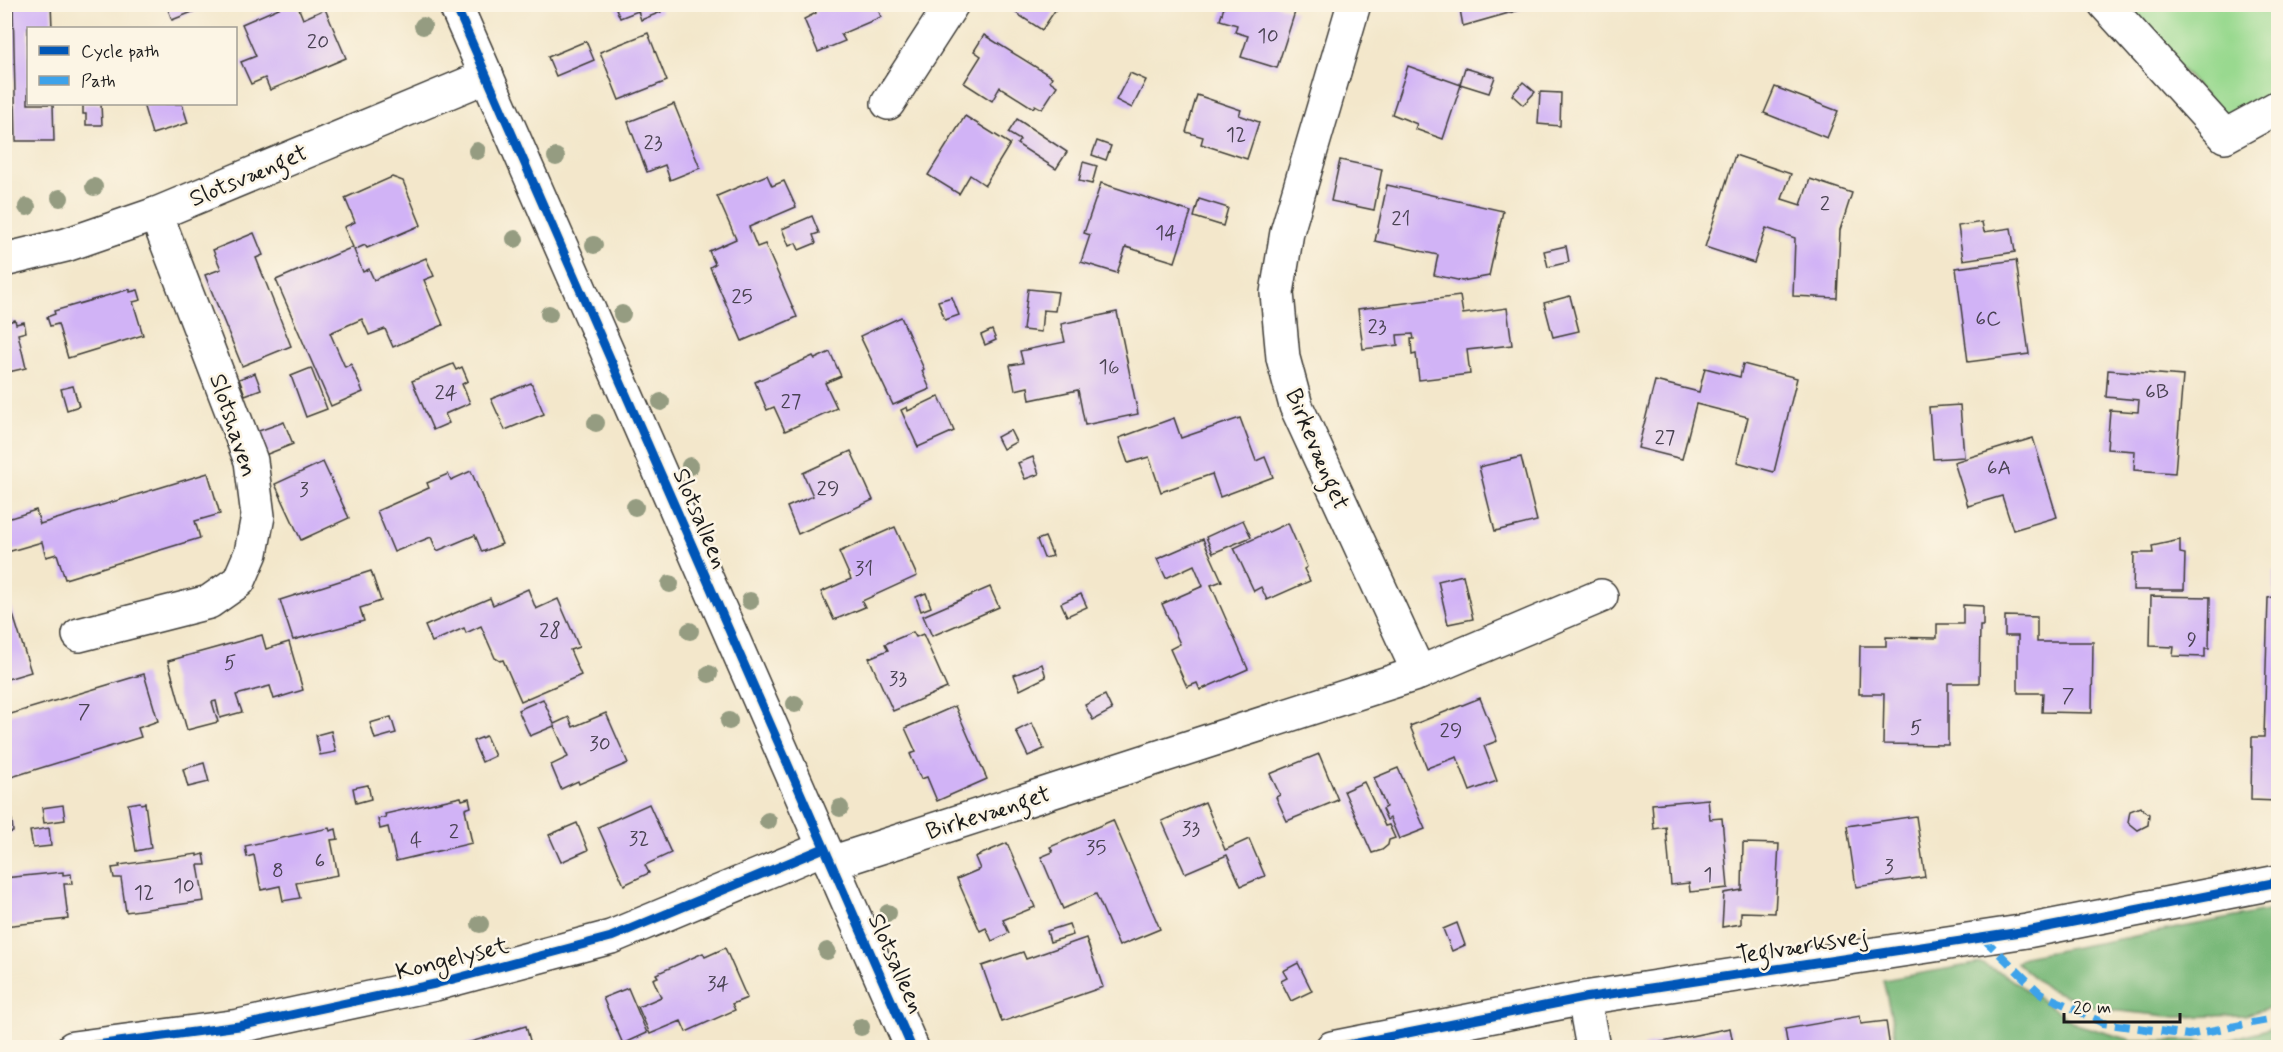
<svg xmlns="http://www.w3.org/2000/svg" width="2283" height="1052" viewBox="0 0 2283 1052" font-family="Mynerve,sans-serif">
<rect width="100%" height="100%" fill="#fcf5e5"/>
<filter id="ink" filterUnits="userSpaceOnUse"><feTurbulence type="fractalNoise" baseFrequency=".0167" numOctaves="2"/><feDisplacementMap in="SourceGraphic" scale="12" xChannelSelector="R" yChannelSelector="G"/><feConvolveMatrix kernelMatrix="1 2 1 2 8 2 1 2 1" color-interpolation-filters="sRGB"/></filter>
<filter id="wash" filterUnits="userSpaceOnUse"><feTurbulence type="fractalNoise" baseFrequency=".008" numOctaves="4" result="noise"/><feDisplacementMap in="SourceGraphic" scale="24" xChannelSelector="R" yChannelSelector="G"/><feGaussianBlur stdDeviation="1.35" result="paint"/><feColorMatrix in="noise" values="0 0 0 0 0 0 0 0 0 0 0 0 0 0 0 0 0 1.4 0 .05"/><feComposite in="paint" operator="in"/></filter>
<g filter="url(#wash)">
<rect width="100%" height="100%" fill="#f3e7cb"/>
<polygon fill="#99d98f" stroke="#5a7a56" stroke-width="1.5" points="2122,5 2278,5 2278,92 2229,121"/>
<g fill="#7ab97a" stroke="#4b6a4b" stroke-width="1.5">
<polygon points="2278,909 2278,1005 2245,1015 2177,1017 2100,1009 2049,989 2016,963 2024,957"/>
<polygon points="1980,963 2003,974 2076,1024 2131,1040 2222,1042 2278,1026 2278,1047 1898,1047 1883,980"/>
</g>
<g id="blocks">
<g fill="#d1b3f6">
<polygon points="13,4 51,4 52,28 28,28 28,104 53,104 54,141 16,141"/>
<polygon points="166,4 204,4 205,7 172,20"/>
<polygon points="288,4 297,4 303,19 325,9 346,58 270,90 265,78 251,84 241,62 256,56 242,24"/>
<polygon points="614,4 658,4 661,12 641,20 638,11 620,18"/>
<polygon points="813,4 876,4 881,17 841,34 845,41 818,52 804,19 816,13"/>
<polygon points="1002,4 1049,4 1056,9 1042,30"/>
<polygon points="1225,4 1274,4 1295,12 1277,68 1241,57 1248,36 1235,32 1237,25 1220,20"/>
<polygon points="1459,4 1537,4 1537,5 1463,26"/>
<polygon points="648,33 667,81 619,100 600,52"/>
<polygon points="984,35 1052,77 1050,81 1057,86 1042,109 1035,105 1033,108 1000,87 992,101 964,83 981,56 974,51"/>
<polygon points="586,41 594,60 556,76 548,57"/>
<polygon points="1408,66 1461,85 1443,139 1415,129 1417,124 1392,114"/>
<polygon points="1465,68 1495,77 1489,93 1460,84"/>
<polygon points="1130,73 1146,80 1132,108 1116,100"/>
<polygon points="1523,82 1535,92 1523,105 1512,95"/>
<polygon points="1775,87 1838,111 1827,138 1764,113"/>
<polygon points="1540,92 1561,93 1560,126 1538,124"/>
<polygon points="1197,95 1241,110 1239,115 1259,122 1247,159 1201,144 1203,137 1186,132"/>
<polygon points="83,104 101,104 102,125 86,125 86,114 83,114"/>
<polygon points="143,104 182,104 188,123 152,134"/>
<polygon points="674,104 700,168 670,180 665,165 647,172 628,122"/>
<polygon points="965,116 1010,144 985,185 970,175 959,194 928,175"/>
<polygon points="1017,119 1067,152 1056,169 1017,144 1020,140 1008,133"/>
<polygon points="1097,141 1111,146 1106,160 1092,155"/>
<polygon points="1735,155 1791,174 1782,199 1801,205 1810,179 1852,193 1840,230 1837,298 1793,296 1795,238 1766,228 1754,263 1705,247"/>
<polygon points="1340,160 1382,169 1374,210 1331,201"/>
<polygon points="1083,162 1097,166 1092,184 1079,181"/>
<polygon points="767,175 772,186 784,181 796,207 749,227 757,247 765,244 797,317 742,341 710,267 715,264 709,251 736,239 717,196"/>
<polygon points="392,177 403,181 421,225 367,248 365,245 354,250 363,272 369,269 374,280 426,258 434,276 424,280 443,325 393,347 385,329 369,335 362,319 330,333 345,367 351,364 363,392 331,406 276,280 353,247 344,227 355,222 345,198"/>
<polygon points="1101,183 1191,212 1175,262 1126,247 1117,273 1081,262 1090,235 1084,233"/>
<polygon points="1387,185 1503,211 1489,276 1462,281 1434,275 1438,255 1375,241"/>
<polygon points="1199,199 1228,208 1223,226 1194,217"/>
<polygon points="812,216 819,233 813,235 816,243 799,250 796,243 789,246 782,229"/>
<polygon points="1982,222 1984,232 2011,228 2015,252 1963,260 1958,226"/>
<polygon points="254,233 263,255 256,258 291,346 242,366 205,275 221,269 213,250"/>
<polygon points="1566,246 1569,262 1548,267 1544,251"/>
<polygon points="2016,260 2029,354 1968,362 1956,268"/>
<polygon points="130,289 130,292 138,290 141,300 133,302 143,335 68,358 58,324 50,326 47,317 55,314 54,311"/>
<polygon points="1028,289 1058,292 1055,311 1043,310 1041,332 1023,330"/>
<polygon points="1460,296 1463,314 1507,308 1512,345 1467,350 1470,374 1419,380 1416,354 1412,355 1411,339 1414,339 1413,334 1397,335 1398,345 1363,349 1358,309"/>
<polygon points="1570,296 1579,331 1553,337 1544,303"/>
<polygon points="952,297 959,315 945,320 938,301"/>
<polygon points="1117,312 1138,414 1085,425 1078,390 1030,400 1028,387 1015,390 1010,365 1023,363 1020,351 1065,342 1061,324"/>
<polygon points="901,317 924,369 922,371 930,389 893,405 860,336"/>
<polygon points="15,320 16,324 24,322 26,332 18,334 26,368 4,373 4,323"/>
<polygon points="992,330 996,340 985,345 981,335"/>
<polygon points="830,352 841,376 825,383 837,408 785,431 774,407 767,410 755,382 813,356 815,359"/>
<polygon points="453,364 456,370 462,367 468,381 462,384 470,403 445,414 449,423 433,430 412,381"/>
<polygon points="1743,364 1797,378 1774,472 1737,462 1748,417 1696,404 1682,459 1638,448 1655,381 1699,392 1705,368 1740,377"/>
<polygon points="311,368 327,409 306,417 291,376"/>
<polygon points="2108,370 2183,376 2175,473 2134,470 2135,451 2107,449 2110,410 2138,412 2139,400 2106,397"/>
<polygon points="255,373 261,389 245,395 239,379"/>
<polygon points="531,383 544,414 505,430 491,399"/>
<polygon points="73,386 79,406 67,410 61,389"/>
<polygon points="939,396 954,431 918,447 901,410 907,407 908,411"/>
<polygon points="1960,405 1964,457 1933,459 1929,407"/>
<polygon points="1174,418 1181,438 1240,418 1256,461 1265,457 1273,477 1220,497 1212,474 1161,492 1149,457 1128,463 1119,438"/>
<polygon points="284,422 293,444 265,455 256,432"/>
<polygon points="1010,430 1016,442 1003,449 997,437"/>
<polygon points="2033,438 2057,517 2013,530 2002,496 1968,506 1954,462"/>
<polygon points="851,451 873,500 798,534 787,507 813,496 803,473"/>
<polygon points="1033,457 1039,474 1025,479 1018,463"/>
<polygon points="1521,457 1537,521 1495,531 1479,467"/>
<polygon points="323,462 349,518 301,540 275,484"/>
<polygon points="471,471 502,544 482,552 475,535 437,551 431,537 394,552 377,511 429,488 427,483 448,474 451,480"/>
<polygon points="208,473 220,514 195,521 200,538 65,579 57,554 46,557 42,542 4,553 4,520 36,510 40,524"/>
<polygon points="1243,520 1251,537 1213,553 1206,537"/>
<polygon points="1288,523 1307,567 1304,569 1310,581 1267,600 1261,587 1254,591 1234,548"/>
<polygon points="895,527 917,576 862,601 865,607 834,620 821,592 851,579 839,552"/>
<polygon points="1045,537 1053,556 1044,558 1037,540"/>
<polygon points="1203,539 1222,581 1211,585 1248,669 1200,690 1197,683 1187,687 1170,649 1180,644 1162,604 1203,586 1194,565 1166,578 1157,559"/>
<polygon points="2180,540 2180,553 2185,554 2184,590 2133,590 2134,553 2153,553 2152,546"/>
<polygon points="2274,570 2278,571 2278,801 2251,800 2252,737 2264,737 2268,598 2274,597"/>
<polygon points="371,571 381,601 360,608 364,621 293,640 280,600"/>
<polygon points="1463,575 1473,619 1448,624 1438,581"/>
<polygon points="4,586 31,672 4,680"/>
<polygon points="990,587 999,607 932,636 923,616"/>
<polygon points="528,589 536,609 558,599 579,647 570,650 581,675 521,701 503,660 500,661 495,658 481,626 466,633 464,628 432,642 425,626 490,598 493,605"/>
<polygon points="926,593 931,607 921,611 916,597"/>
<polygon points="1081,594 1087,607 1067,616 1061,603"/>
<polygon points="2151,596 2210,597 2209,648 2205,648 2205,657 2173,656 2174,647 2150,646"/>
<polygon points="1963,605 1983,606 1983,626 1980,626 1979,683 1948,683 1948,745 1883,744 1884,694 1859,694 1860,646 1886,646 1886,637 1937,638 1937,624 1963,624"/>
<polygon points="2005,616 2037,617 2037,642 2093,642 2092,713 2042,712 2043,693 2018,693 2018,636 2005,636"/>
<polygon points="913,632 916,637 923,634 947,688 893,711 869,658 888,650 885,644"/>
<polygon points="262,635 266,649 289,642 303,690 274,699 270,686 236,695 242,712 220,718 216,701 212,702 218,722 187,730 168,661"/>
<polygon points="1042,664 1046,677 1020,690 1014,675"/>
<polygon points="144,674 158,721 138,728 141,737 5,779 4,716"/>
<polygon points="1105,695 1112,710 1093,720 1085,705"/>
<polygon points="1480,698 1497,741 1484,746 1497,781 1470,791 1457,757 1427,768 1410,726"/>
<polygon points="543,699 554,724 569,717 573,727 606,713 628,763 579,784 578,781 561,789 551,765 568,757 554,726 530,736 518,710"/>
<polygon points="955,706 987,779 937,801 927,777 921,779 910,754 916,752 905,728"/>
<polygon points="391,717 396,733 375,739 370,723"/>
<polygon points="1032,723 1044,749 1028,756 1016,731"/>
<polygon points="331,731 336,752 320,755 316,735"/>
<polygon points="486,736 495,756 482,762 473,741"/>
<polygon points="1319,754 1338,800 1287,821 1276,797 1280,795 1270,774"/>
<polygon points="204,763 209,782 188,787 183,769"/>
<polygon points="1398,768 1425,829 1399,839 1390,818 1387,820 1382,809 1386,807 1374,778"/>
<polygon points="1364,782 1385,826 1389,825 1395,838 1389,840 1388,845 1382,850 1372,853 1344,791"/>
<polygon points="368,785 371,799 356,803 353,788"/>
<polygon points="461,797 462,800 469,798 471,807 465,809 472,843 396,861 388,827 380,829 378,819 386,817 385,814"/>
<polygon points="1708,799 1710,819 1722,818 1728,888 1690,892 1689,883 1671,885 1666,827 1654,829 1652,804"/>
<polygon points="140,802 141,804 145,803 151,848 136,851 128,804"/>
<polygon points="1205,802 1225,850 1249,839 1265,876 1241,886 1227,855 1185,873 1162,821"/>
<polygon points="649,804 671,853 645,865 649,873 624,885 598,827"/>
<polygon points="63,805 65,820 44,823 42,808"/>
<polygon points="2140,807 2149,814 2148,825 2138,830 2128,822 2130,811"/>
<polygon points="1916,816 1925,877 1856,887 1847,826"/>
<polygon points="12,820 13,832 4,834 4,821"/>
<polygon points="1113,820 1160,929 1119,946 1096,894 1063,909 1041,857 1053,852 1050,847"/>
<polygon points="577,823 588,850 561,862 549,835"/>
<polygon points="49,828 51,846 33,848 30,831"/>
<polygon points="329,828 330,831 336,829 338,839 331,840 338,875 296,883 300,898 283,901 280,886 261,890 254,855 247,857 245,846"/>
<polygon points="1007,843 1035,907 1003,920 1009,933 992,941 986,928 980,931 957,879 980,869 975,857"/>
<polygon points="1743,843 1779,844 1775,913 1741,912 1741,924 1722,927 1724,893 1742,890"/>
<polygon points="197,854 197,856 204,854 206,865 198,865 204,901 126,912 121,878 114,878 112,868 120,867 119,865"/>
<polygon points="63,872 63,875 71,874 72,884 64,884 68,919 4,926 4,878"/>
<polygon points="1457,923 1465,945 1452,951 1443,929"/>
<polygon points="1069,924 1073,935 1050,942 1047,931"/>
<polygon points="1086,938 1103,987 1002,1022 982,966 1023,952 1026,959"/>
<polygon points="725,948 747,998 732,1004 735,1010 686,1032 681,1021 650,1034 638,1007 661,997 653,979 658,977 656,974 703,953 705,957"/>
<polygon points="1298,963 1312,991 1291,1001 1281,981 1287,978 1283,971"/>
<polygon points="628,988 647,1033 623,1044 603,998"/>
<polygon points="1860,1016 1861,1024 1886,1021 1890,1048 1788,1048 1785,1029"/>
<polygon points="526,1026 532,1048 453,1048 453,1047"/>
<polygon points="1730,1028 1734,1048 1643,1048 1643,1046"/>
</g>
</g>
</g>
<g filter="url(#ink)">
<use href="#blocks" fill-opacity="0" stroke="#3c3a36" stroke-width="1.5"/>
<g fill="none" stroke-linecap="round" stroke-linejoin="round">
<defs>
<g id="minor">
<polyline points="1354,4 1287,232 1277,293 1283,358 1296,406 1419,673"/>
<polyline points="2105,4 2225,136 2278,107"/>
<polyline points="888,103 952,4"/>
<polyline points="79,635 209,602 239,581 251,553 258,516 251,461 156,214"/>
<polyline points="831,863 1419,673 1601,596"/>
<polyline points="1584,998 1593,1048"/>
<polyline points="1332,1048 1584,998 2027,931 2278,882"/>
</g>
<g id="tertiary">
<polyline points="455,4 912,1048"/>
<polyline points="4,260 66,245 156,214 487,76"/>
<polyline points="73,1048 239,1026 435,984 611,937 824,848"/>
</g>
</defs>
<use href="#minor" stroke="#3c3a36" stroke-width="36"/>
<use href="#tertiary" stroke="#3c3a36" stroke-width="36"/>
<use href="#minor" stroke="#fff" stroke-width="33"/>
<use href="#tertiary" stroke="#fff" stroke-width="33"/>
<polyline stroke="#3da2ea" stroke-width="8" stroke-dasharray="15 8" stroke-linecap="butt" points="1983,938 2040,993 2103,1023 2188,1035 2278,1018"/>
<defs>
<g id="cycleway">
<polyline points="455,4 912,1048"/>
<polyline points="73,1048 239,1026 435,984 611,937 824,848"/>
<polyline points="1332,1048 1584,998 2027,931 2278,882"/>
</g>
</defs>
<use href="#cycleway" stroke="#fcf5e5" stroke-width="13"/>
<use href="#cycleway" stroke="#0057b8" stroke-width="9"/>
</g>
<g fill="#959c81">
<circle cx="423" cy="26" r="9"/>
<circle cx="477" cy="151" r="9"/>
<circle cx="556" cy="157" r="9"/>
<circle cx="94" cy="187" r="9"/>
<circle cx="60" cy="198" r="9"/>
<circle cx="27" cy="207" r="9"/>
<circle cx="515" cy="239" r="9"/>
<circle cx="594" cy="245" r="9"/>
<circle cx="549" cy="314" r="9"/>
<circle cx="622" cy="314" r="9"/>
<circle cx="661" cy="402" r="9"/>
<circle cx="596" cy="423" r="9"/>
<circle cx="690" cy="466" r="9"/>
<circle cx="635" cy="507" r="9"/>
<circle cx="670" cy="584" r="9"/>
<circle cx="750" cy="601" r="9"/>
<circle cx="690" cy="631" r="9"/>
<circle cx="709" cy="674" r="9"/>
<circle cx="795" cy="704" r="9"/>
<circle cx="729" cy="721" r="9"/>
<circle cx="840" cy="808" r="9"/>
<circle cx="768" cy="821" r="9"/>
<circle cx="888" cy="913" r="9"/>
<circle cx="480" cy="924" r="9"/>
<circle cx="827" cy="951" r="9"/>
<circle cx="861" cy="1027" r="9"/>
</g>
</g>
<g text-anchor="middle" stroke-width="5" stroke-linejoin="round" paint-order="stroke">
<g font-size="21" fill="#494252">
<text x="1268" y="42">10</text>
<text x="318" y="48">20</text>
<text x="1236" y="141">12</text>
<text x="653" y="149">23</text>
<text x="1825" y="210">2</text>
<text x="1401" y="225">21</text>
<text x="1166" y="239">14</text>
<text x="742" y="303">25</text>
<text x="1988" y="325">6C</text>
<text x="1377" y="333">23</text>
<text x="1109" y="373">16</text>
<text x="2157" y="398">6B</text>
<text x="446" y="399">24</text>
<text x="791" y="408">27</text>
<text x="1665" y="444">27</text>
<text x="1999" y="474">6A</text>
<text x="828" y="495">29</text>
<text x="304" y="496">3</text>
<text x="864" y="575">31</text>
<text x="550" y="637">28</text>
<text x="2192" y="646">9</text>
<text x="230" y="669">5</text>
<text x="898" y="685">33</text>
<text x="2068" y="702">7</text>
<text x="84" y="718">7</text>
<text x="1916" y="734">5</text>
<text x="1451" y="737">29</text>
<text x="600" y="750">30</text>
<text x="1191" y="835">33</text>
<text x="454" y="838">2</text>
<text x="639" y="845">32</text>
<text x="416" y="847">4</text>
<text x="1096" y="854">35</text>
<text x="320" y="867">6</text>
<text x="1889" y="873">3</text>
<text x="278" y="877">8</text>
<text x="1708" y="881">1</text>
<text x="184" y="892">10</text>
<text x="144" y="899">12</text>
<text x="718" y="990">34</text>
</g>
<g font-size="24" fill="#1c1c1c" stroke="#fcf5e5">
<text transform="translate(248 175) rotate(-23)" y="8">Slotsvænget</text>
<text transform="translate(234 425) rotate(72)" y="8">Slotshaven</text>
<text transform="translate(1318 449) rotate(67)" y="8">Birkevænget</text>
<text transform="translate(701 518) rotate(67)" y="8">Slotsalleen</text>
<text transform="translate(988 812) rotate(-18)" y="8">Birkevænget</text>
<text transform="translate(1802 945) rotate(-9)" y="8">Teglværksvej</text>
<text transform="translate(452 958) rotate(-14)" y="8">Kongelyset</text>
<text transform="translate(897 963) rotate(66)" y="8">Slotsalleen</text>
</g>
</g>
<rect width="2283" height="1052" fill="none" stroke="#fcf5e5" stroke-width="24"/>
<rect x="27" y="27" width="210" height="78" fill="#fcf5e5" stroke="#a29e95" stroke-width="1.5"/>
<rect x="39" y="46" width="30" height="9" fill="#0057b8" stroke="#a29e95" stroke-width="1.5"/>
<text x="81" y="57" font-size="18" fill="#1c1c1c">Cycle path</text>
<rect x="39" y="76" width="30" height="9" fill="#3da2ea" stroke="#a29e95" stroke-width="1.5"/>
<text x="81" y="87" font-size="18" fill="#1c1c1c">Path</text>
<path d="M2064 1013v9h116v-9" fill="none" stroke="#1c1c1c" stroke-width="3"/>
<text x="2073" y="1013" font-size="18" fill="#1c1c1c" stroke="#fcf5e5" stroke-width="4.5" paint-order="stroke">20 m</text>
</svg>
